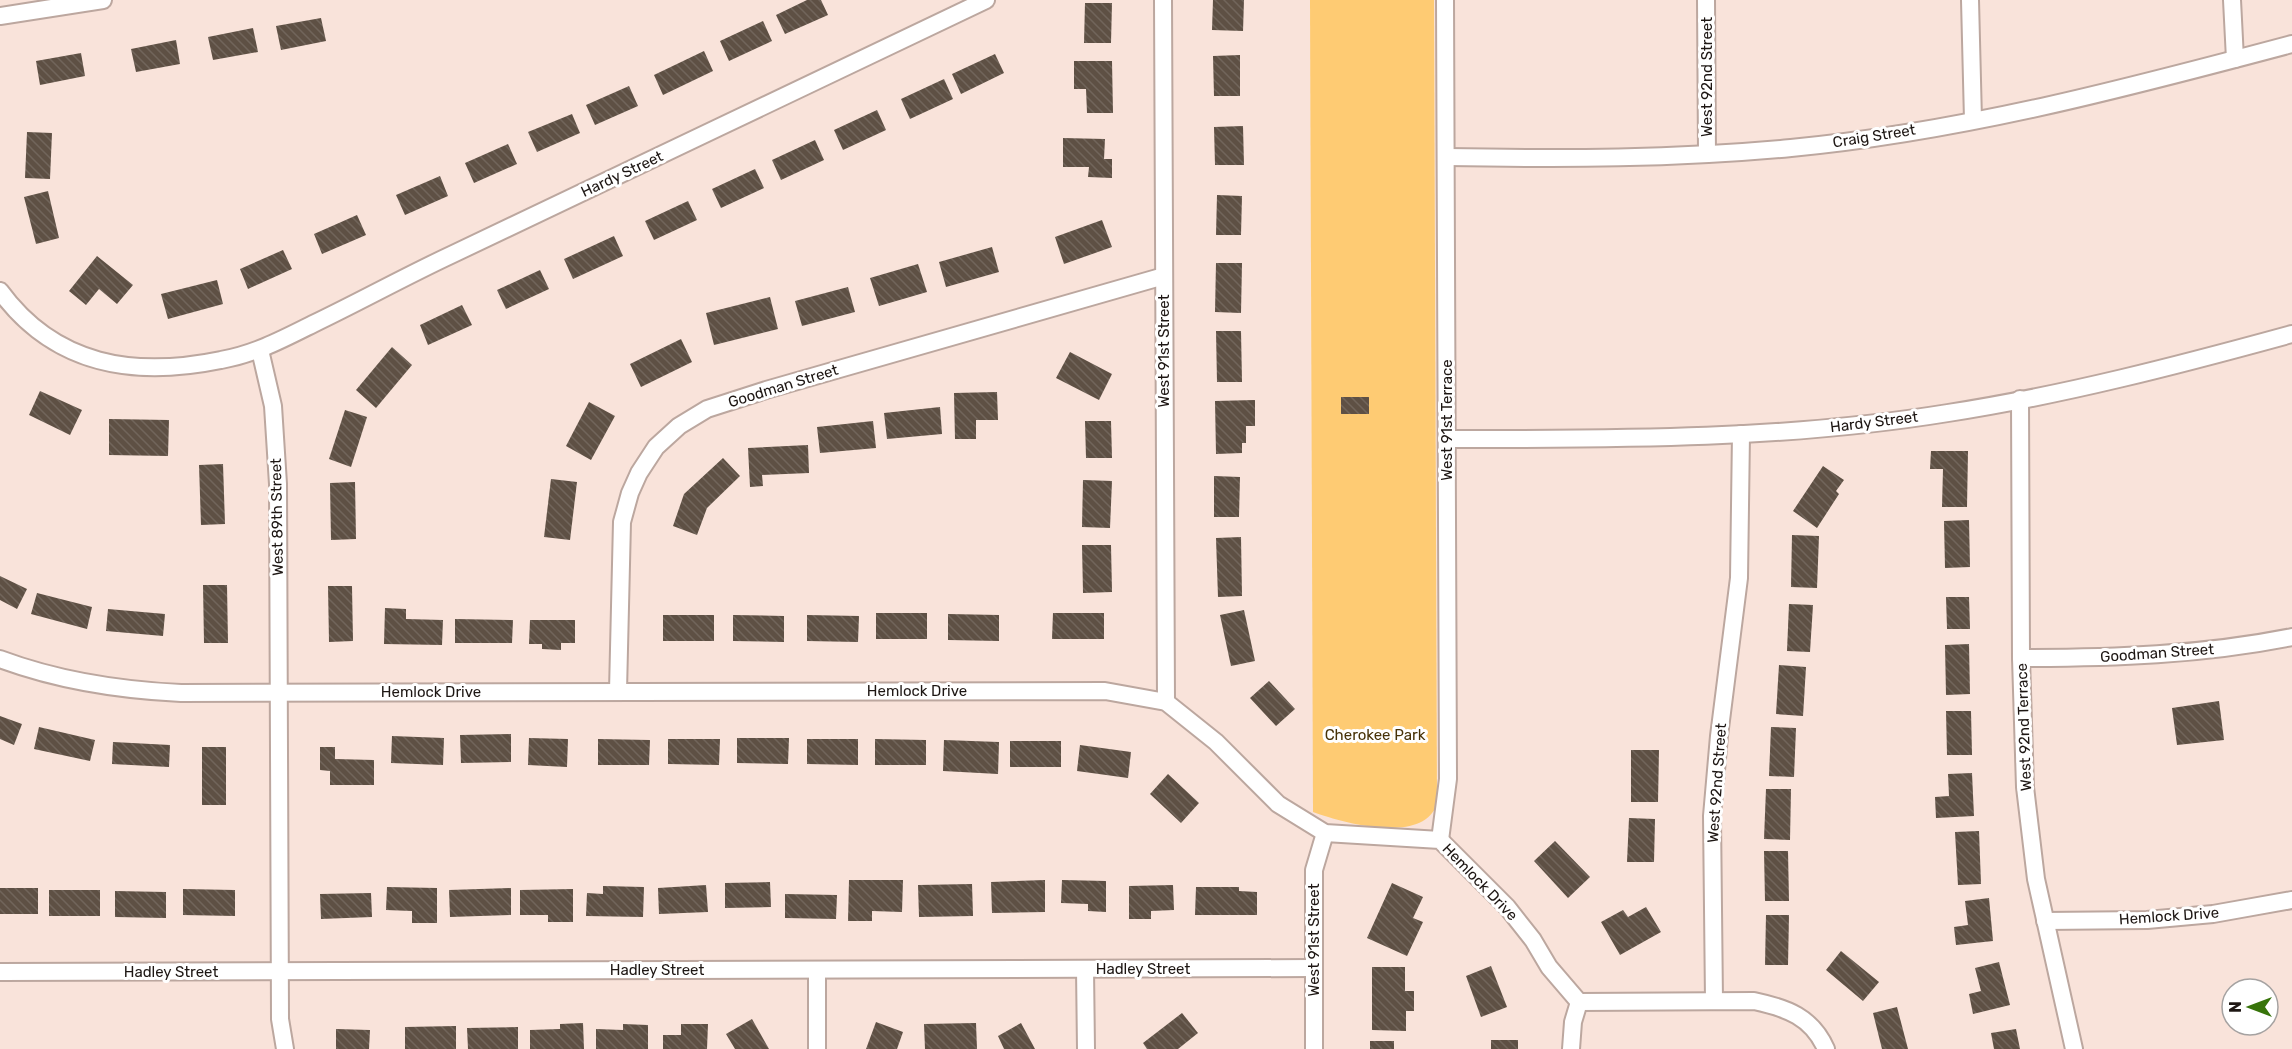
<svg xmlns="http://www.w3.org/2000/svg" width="2292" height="1049" viewBox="0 0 2292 1049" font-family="Rubik,sans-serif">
<defs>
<pattern id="building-back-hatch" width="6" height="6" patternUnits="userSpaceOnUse" patternTransform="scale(1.5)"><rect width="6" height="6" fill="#5e5044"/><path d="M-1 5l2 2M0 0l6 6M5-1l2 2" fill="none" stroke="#71655b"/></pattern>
</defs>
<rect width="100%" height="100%" fill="#f9e3da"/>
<path fill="#fecb73" d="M1310,0H1434L1437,804C1423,845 1343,823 1313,812Z"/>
<g fill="url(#building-back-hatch)">
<polygon points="807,0 821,0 828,15 785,34 776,15"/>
<polygon points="1213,0 1244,0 1243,31 1212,30"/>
<polygon points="1085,3 1112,3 1111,43 1084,43"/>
<polygon points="321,18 326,41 281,50 276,26"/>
<polygon points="763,21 772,41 729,61 720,41"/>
<polygon points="253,28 258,52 213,60 208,37"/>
<polygon points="176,40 180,64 136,72 131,49"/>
<polygon points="704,51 713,71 663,95 654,75"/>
<polygon points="81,53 85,76 40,85 36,61"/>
<polygon points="995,54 1004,73 961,94 952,74"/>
<polygon points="1240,55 1240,96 1214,96 1213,56"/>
<polygon points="1074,61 1112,61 1113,113 1087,113 1086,89 1074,89"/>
<polygon points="944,79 953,99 910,119 901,99"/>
<polygon points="629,86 638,106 595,125 586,105"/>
<polygon points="877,110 886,130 843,150 834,130"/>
<polygon points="572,114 580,133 537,152 528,132"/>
<polygon points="1243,126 1244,165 1215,165 1214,127"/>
<polygon points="27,132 52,133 50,179 25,178"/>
<polygon points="1063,138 1105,139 1104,159 1112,159 1112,178 1088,177 1089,167 1063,167"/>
<polygon points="815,140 824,160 781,180 772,160"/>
<polygon points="508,144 517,164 474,183 465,163"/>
<polygon points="755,169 764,188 721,208 712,189"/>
<polygon points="440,176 448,196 405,215 396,195"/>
<polygon points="48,191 59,238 36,244 24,197"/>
<polygon points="1217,195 1242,196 1241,235 1216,235"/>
<polygon points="688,201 697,220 654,240 645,221"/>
<polygon points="357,215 366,235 322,254 314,234"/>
<polygon points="1102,220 1112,247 1064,264 1055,237"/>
<polygon points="614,236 623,256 573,279 564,259"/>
<polygon points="992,247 999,272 946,287 939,262"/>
<polygon points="283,250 292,269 248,289 240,269"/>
<polygon points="97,256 133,285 117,304 99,289 86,305 69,291"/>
<polygon points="1216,263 1242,263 1241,313 1215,312"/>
<polygon points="918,264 927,292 879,306 870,278"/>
<polygon points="540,270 549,289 506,309 497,290"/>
<polygon points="217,280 223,304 168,319 161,294"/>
<polygon points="848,287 855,312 802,326 795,301"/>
<polygon points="770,297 778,329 714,345 706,313"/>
<polygon points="462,305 472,325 428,345 420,325"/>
<polygon points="1216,331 1241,331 1242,382 1217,382"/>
<polygon points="681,339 692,362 641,387 630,364"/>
<polygon points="392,347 412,365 376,408 356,390"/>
<polygon points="1070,352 1112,374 1099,400 1056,378"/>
<polygon points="40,391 82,410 70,435 29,415"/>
<polygon points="997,392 998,420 976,420 976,439 955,439 954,393"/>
<rect x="1341" y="397" width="28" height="17"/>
<polygon points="1255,400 1255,426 1246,426 1246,443 1242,443 1242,453 1216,454 1215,401"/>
<polygon points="589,402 615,416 591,460 566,446"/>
<polygon points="940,407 942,434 887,439 884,413"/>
<polygon points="345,410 367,417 351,467 329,459"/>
<polygon points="109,419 169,420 168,456 109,455"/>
<polygon points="873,421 876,448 820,453 817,427"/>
<polygon points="1085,421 1111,421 1112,458 1086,458"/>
<polygon points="808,445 809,473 762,475 763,486 750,487 748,448"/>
<polygon points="1931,451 1968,451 1967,507 1942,507 1943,469 1930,469"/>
<polygon points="723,458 740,476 707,508 697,535 673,526 684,494"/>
<polygon points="223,464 225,524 201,525 199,465"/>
<polygon points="1823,466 1844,480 1836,491 1839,494 1817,528 1793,511"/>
<polygon points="1214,476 1240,477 1239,517 1214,517"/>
<polygon points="551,479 577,482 570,540 544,537"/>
<polygon points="1083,480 1112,481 1110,528 1082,527"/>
<polygon points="355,482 356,539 331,540 330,483"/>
<polygon points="1969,520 1970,567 1945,568 1944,521"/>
<polygon points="1792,535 1819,536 1817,588 1791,587"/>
<polygon points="1241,537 1242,596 1218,597 1216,538"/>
<polygon points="1082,545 1111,545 1112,592 1083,593"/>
<polygon points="0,576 27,589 17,609 0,600"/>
<polygon points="203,585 227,585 228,643 204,643"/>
<polygon points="328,586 352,586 353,641 329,642"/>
<polygon points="37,593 92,607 87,629 31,614"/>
<polygon points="1946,597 1969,597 1970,629 1947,629"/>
<polygon points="1789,604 1813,605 1810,652 1787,651"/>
<polygon points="385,608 406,609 406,619 443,620 442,645 384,644"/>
<polygon points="108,609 165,614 163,636 106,631"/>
<polygon points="1244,610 1255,661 1231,666 1220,615"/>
<rect x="876" y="613" width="51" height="26"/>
<polygon points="1053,613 1104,613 1104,639 1052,639"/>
<polygon points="948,614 999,615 999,641 948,640"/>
<rect x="663" y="615" width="51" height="26"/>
<polygon points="733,615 784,616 784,642 733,641"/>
<polygon points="807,615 859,616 858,642 807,641"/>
<polygon points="455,619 513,620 512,643 455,643"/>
<polygon points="530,620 575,620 575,643 561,643 561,650 542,649 542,644 529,644"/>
<polygon points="1969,644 1970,694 1946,695 1945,645"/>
<polygon points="1779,665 1806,667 1803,716 1776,714"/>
<polygon points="1269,681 1295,709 1276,726 1250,698"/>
<polygon points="2219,701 2224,740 2177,745 2172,708"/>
<polygon points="1946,711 1971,711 1972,755 1947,755"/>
<polygon points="0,716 22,724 14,745 0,739"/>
<polygon points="39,727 95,740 90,761 34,749"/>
<polygon points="1771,727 1796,728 1794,777 1769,776"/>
<polygon points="511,734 511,762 461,763 460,735"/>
<polygon points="392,736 444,738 443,765 391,763"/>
<polygon points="529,738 568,739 567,767 528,765"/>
<polygon points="737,738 789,738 788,764 737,763"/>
<polygon points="598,739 650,740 649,765 598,765"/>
<polygon points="668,739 720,739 719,765 668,764"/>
<polygon points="807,739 858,739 858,765 807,764"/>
<polygon points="875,739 926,740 926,765 875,765"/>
<polygon points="944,740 999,742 998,774 943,771"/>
<rect x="1010" y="741" width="51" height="26"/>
<polygon points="113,742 170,745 169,767 112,764"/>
<polygon points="1080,745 1131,752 1128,778 1077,771"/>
<rect x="202" y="747" width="24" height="58"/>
<polygon points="320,747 335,747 335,759 374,760 374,785 330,785 330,771 320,770"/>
<polygon points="1631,750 1659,750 1658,802 1631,802"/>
<polygon points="1972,773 1974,816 1936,818 1935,797 1949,796 1948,774"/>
<polygon points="1168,774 1199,803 1181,823 1150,794"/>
<polygon points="1766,789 1791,789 1790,840 1764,839"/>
<polygon points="1629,818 1655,819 1654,862 1627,862"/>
<polygon points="1979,831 1981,884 1958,885 1955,832"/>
<polygon points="1555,841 1590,877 1568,898 1534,861"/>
<polygon points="1764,851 1788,851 1789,901 1765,901"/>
<polygon points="849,880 903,880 902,912 872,911 872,921 848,921"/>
<polygon points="1045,880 1045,912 992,913 991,882"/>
<polygon points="1062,880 1106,881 1106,912 1088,911 1088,904 1061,903"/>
<polygon points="770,882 771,907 725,908 725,883"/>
<polygon points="1392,883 1423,897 1413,918 1423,922 1407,956 1367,938"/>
<polygon points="972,884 973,916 919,917 918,885"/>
<polygon points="706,885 708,912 659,914 658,888"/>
<polygon points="1173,885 1174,910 1151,911 1151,919 1129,919 1129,886"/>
<polygon points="603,886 644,887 643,917 586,916 587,893 603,894"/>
<polygon points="387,887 437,888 437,923 412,923 412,911 386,910"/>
<polygon points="1196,887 1239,887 1239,891 1257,892 1257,915 1195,915"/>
<rect x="0" y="888" width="38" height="26"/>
<polygon points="511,888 511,915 450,917 449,890"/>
<polygon points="183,889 235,890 235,916 183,915"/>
<polygon points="573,889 573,922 548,922 548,915 520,915 520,890"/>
<rect x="49" y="890" width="51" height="26"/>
<polygon points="115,891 166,892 166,918 115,917"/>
<polygon points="371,893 372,917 321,919 320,894"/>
<polygon points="785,894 837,895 836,919 785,918"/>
<polygon points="1989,898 1993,941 1956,945 1954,927 1968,925 1965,901"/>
<polygon points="1646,907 1661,932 1620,955 1601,922 1623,910 1628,917"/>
<polygon points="1766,915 1789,915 1788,965 1765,965"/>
<polygon points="1841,951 1879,982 1863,1001 1826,970"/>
<polygon points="1999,962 2010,1005 1973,1014 1969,994 1981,991 1975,968"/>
<polygon points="1491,966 1507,1007 1481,1017 1466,976"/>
<polygon points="1372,967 1405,967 1405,991 1414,991 1414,1011 1406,1011 1406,1031 1372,1030"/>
<polygon points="1897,1007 1908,1049 1882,1049 1873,1013"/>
<polygon points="1182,1013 1198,1033 1178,1049 1147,1049 1143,1043"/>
<polygon points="752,1019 769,1049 735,1049 726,1034"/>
<polygon points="876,1022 903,1032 897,1049 866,1049"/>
<polygon points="583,1023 584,1049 530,1049 530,1030 560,1029 560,1024"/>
<polygon points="976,1023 977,1049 925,1049 924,1024"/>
<polygon points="1021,1023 1035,1049 1004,1049 998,1036"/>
<polygon points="623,1024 648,1025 648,1049 596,1049 596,1029 623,1030"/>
<polygon points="681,1024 708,1024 707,1049 663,1049 663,1035 681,1035"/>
<polygon points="456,1026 456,1049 405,1049 405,1027"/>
<polygon points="518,1027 518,1049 468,1049 467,1028"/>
<polygon points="336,1029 370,1030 369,1049 336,1049"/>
<polygon points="2016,1029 2020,1049 1994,1049 1991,1033"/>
<rect x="1491" y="1040" width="27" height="9"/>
<rect x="1370" y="1041" width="24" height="8"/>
</g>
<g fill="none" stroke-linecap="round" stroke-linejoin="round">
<defs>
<g id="minor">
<polyline points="1163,0 1166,702"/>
<polyline points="1706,0 1707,154"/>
<polyline points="1970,0 1973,120"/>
<polyline points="2232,0 2235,59"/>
<polyline points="0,16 103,0"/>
<path d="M1446,157C1561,159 1676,159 1791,148C1961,132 2127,88 2292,44"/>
<path d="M0,291C55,366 134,378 221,360C255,354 283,339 313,324C359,302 404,277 451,255C629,170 808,85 986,0"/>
<polyline points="260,350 273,406 278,484 280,1019 285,1049"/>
<polyline points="2020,399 2021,658 2025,787 2036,879 2074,1049"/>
<path d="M1447,439C1614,439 1782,440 1948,413C2064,395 2179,365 2292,334"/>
<path d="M2021,658C2112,658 2203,655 2292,637"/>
<path d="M0,659C59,681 118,690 181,693L1105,691L1166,702L1216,742L1278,804L1325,833L1440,840L1507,907L1533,940L1549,967L1579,1002L1754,1001C1787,1008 1812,1017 1826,1049"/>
<polyline points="618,691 622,522 630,493 639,473 656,447 679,426 707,409 766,390 1164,276"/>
<polyline points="1440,840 1448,779 1445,0"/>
<polyline points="2045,921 2147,920 2213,914 2292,900"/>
<polyline points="1085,969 1086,1049"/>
<polyline points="817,970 817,1049"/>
<polyline points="0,972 1313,968"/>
<polyline points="1714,1001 1712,816 1719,736 1739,578 1741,434"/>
<polyline points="1314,1049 1314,870 1325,833"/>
<polyline points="1571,1049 1573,1022 1579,1002"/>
</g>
</defs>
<use href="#minor" stroke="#bca79f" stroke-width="20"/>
<use href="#minor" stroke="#fff" stroke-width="16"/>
</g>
<g text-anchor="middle" stroke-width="6" stroke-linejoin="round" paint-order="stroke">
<g font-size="15" fill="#1d1613" stroke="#fff">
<text transform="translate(1707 77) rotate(-90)" y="5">West 92nd Street</text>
<text transform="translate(1874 136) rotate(-9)" y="5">Craig Street</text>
<text transform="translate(622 174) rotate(-25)" y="5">Hardy Street</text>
<text transform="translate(1164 351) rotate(-90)" y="5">West 91st Street</text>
<text transform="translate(783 386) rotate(-17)" y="5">Goodman Street</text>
<text transform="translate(1447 420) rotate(-90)" y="5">West 91st Terrace</text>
<text transform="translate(1874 422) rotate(-7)" y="5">Hardy Street</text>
<text transform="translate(277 517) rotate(-91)" y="5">West 89th Street</text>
<text transform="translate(2157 653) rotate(-4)" y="5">Goodman Street</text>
<text x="917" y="696">Hemlock Drive</text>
<text x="431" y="697">Hemlock Drive</text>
<text transform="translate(2024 727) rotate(-92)" y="5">West 92nd Terrace</text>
<text transform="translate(1717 783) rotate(-86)" y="5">West 92nd Street</text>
<text transform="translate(1480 882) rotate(46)" y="5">Hemlock Drive</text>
<text transform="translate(2169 916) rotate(-4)" y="5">Hemlock Drive</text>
<text transform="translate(1314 940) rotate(-90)" y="5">West 91st Street</text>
<text x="1143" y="974">Hadley Street</text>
<text x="657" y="975">Hadley Street</text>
<text x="171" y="977">Hadley Street</text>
</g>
<g font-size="15" fill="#473207" stroke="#fff">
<text x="1375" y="740">Cherokee Park</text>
</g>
</g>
<g transform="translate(2250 1007) rotate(270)"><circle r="28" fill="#ffffff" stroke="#a5a2a1" stroke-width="1.5"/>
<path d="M0-4.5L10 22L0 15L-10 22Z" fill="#37740a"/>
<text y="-9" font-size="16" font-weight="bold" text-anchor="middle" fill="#1d1613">N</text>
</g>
</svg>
